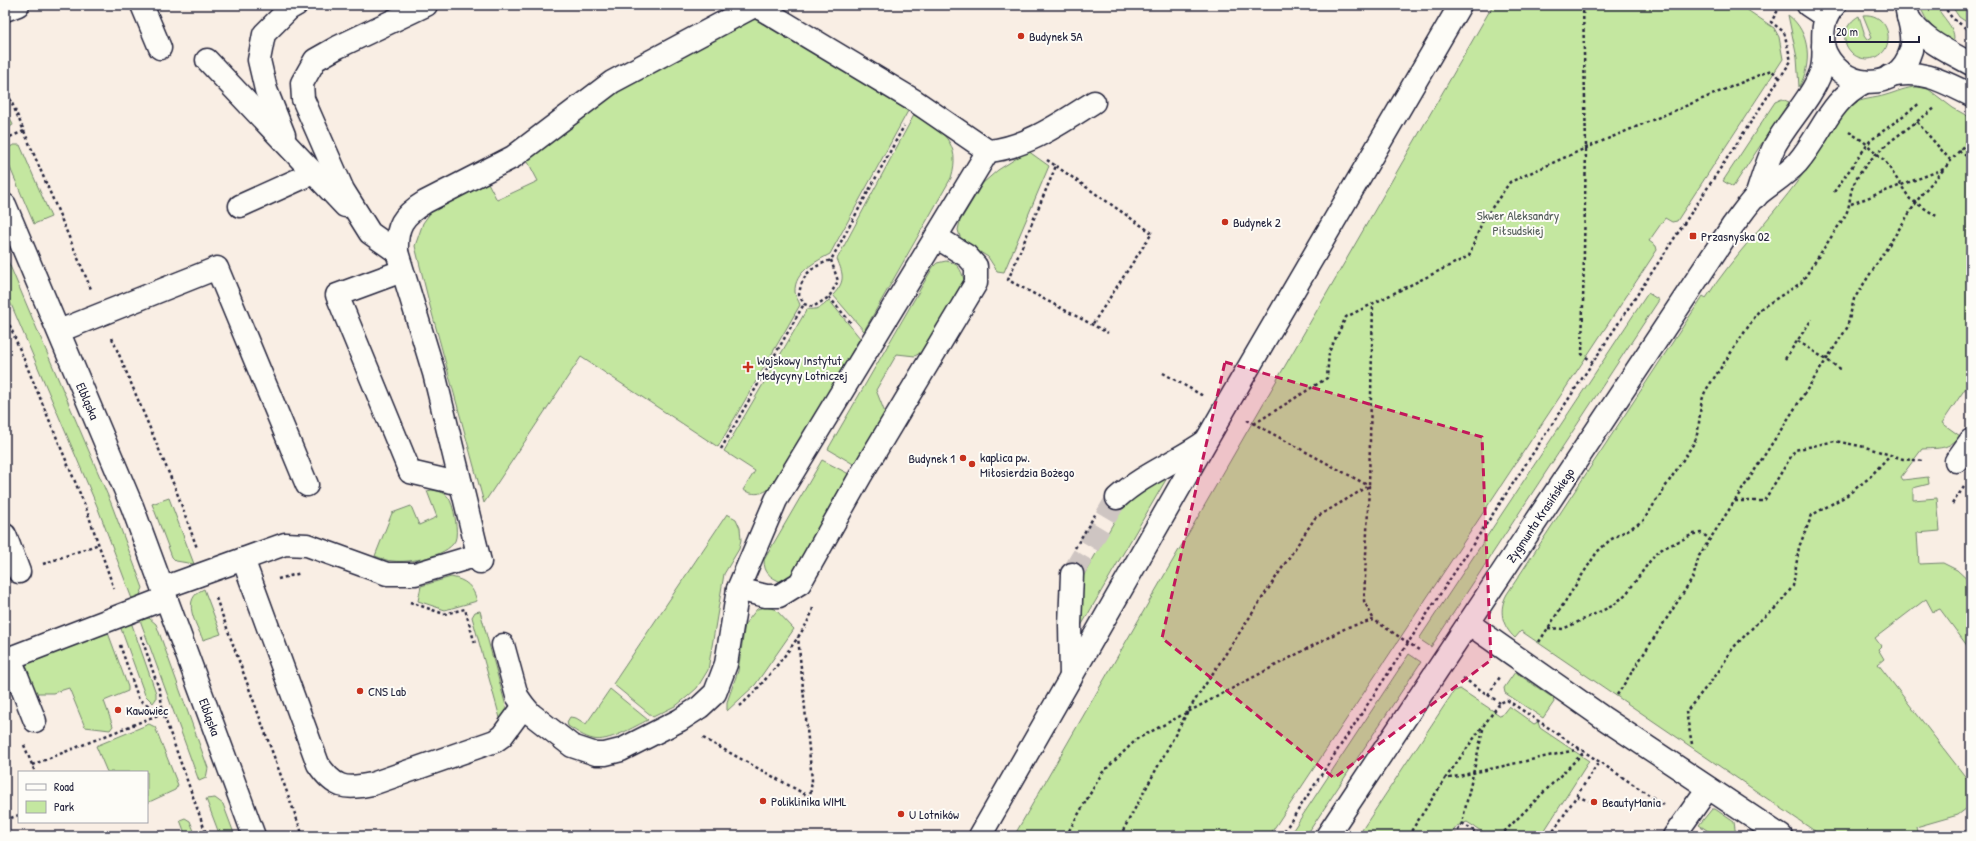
<svg xmlns="http://www.w3.org/2000/svg" width="1976" height="841" viewBox="0 0 1976 841" font-family="'Patrick Hand',sans-serif">
<rect width="100%" height="100%" fill="#f9eee4"/>
<filter id="ink" filterUnits="userSpaceOnUse"><feTurbulence type="fractalNoise" baseFrequency=".025" numOctaves="2"/><feDisplacementMap in="SourceGraphic" scale="8" xChannelSelector="R" yChannelSelector="G"/><feConvolveMatrix kernelMatrix="1 2 1 2 8 2 1 2 1" color-interpolation-filters="sRGB"/></filter>
<g filter="url(#ink)">
<g fill="#c4e7a0" stroke="#73846e">
<polygon points="1493,5 1740,5 1774,28 1779,37 1783,59 1677,221 1672,222 1665,218 1649,241 1656,246 1657,250 1269,836 1014,836"/>
<path d="M1920,5H1936C1941,17 1958,29 1953,42C1938,34 1925,23 1920,5Z"/>
<polygon points="1951,5 1971,5 1971,25 1959,17"/>
<path d="M1788,15C1811,32 1812,65 1799,87L1797,58Z"/>
<path d="M1863,15C1893,12 1898,57 1868,59C1862,59 1855,57 1851,52C1839,40 1846,23 1859,16L1864,32V36L1867,40L1872,37Z"/>
<path d="M750,19L756,20L908,111L830,254C815,262 794,272 795,292C795,296 799,301 800,305L718,447L581,357L484,503L430,306L415,246L423,223L431,212L438,206L487,181L497,200L538,181L527,160L528,155L591,104Z"/>
<path d="M1918,87L1928,89L1953,108L1971,118V380L1942,423L1960,436C1948,450 1939,448 1922,449L1901,477L1903,480L1928,477L1929,484L1913,488V500L1937,498L1940,531L1917,533L1919,564L1943,563L1957,570L1971,583V651L1940,609L1933,612L1926,599L1875,638L1881,646L1878,649L1884,659L1878,664L1971,784V805L1958,815L1916,827L1918,836H1822L1521,631L1515,638C1502,626 1498,610 1507,594L1703,296L1706,298C1734,255 1770,219 1800,178C1816,157 1832,120 1851,105C1862,98 1874,99 1886,95C1897,92 1906,87 1918,87Z"/>
<polygon points="1782,99 1789,102 1733,187 1723,181 1775,102"/>
<polygon points="5,106 13,125 5,130"/>
<path d="M914,115C942,130 962,143 951,178L864,331L833,295C845,282 844,275 837,259Z"/>
<polygon points="14,145 20,145 51,217 34,224 5,156 5,149"/>
<polygon points="1028,151 1049,166 1004,272 997,271 988,257 961,240 958,230 960,221 983,183 998,170"/>
<polygon points="5,254 111,503 143,588 139,597 132,599 97,506 5,290"/>
<path d="M946,261C958,263 961,269 964,280L926,349L915,356L897,354L876,390L885,413L855,465L828,449L933,267L937,263Z"/>
<polygon points="1648,293 1659,300 1431,647 1419,639"/>
<path d="M829,300L860,338L778,480C768,492 758,498 743,490L755,471L724,451L807,309C817,310 822,308 829,300Z"/>
<path d="M822,460L849,474L790,577L781,582C770,577 764,573 764,560Z"/>
<polygon points="1171,471 1077,633 1081,580 1123,506"/>
<path d="M432,490C437,491 445,492 448,497C454,504 459,533 455,541C446,557 409,563 393,561C387,561 381,558 375,556L392,513L411,506L419,525L437,517L427,491Z"/>
<polygon points="169,498 194,564 176,561 172,557 152,504"/>
<polygon points="727,514 736,519 740,528 741,540 739,549 724,574 708,670 697,688 687,697 677,705 653,717 613,684"/>
<path d="M451,577C466,580 473,586 477,601L445,610L418,601L421,586Z"/>
<path d="M204,589L221,634L203,640C196,623 180,599 204,589Z"/>
<polygon points="765,607 775,609 794,629 755,685 727,711 727,702 738,671 745,624 757,609"/>
<polygon points="480,611 507,710 504,720 500,718 472,617 475,612"/>
<polygon points="149,618 156,624 208,768 206,778 199,781 140,620"/>
<polygon points="131,622 156,693 156,699 153,703 145,695 120,626"/>
<polygon points="107,630 128,687 128,691 104,701 113,726 110,730 85,727 69,688 53,693 35,693 24,675 29,658"/>
<polygon points="1409,654 1421,662 1306,836 1289,836"/>
<polygon points="1515,672 1553,698 1554,702 1543,718 1505,693 1504,688"/>
<path d="M610,689L648,720C635,726 608,743 593,739C584,737 576,731 568,726L567,722L570,717L576,718L586,724Z"/>
<polygon points="1460,689 1501,716 1509,706 1534,724 1538,722 1540,728 1589,761 1541,836 1489,836 1467,822 1457,826 1450,836 1358,836 1454,691"/>
<polygon points="149,724 155,727 178,785 175,790 147,803 147,772 107,772 96,746"/>
<polygon points="215,798 223,804 235,836 220,836 206,799"/>
<polygon points="1712,809 1715,809 1734,822 1736,836 1716,836 1699,825"/>
<polygon points="185,818 190,821 196,836 186,836 180,820"/>
</g>
<g fill="none" stroke-linecap="round" stroke-linejoin="round">
<polyline stroke="#cec5c2" stroke-width="22" stroke-dasharray="22 11" stroke-linecap="butt" points="1072,574 1117,498"/>
<defs>
<g id="minor">
<polyline points="142,5 160,48"/>
<polyline points="1808,5 1826,17"/>
<polyline points="5,10 18,5"/>
<path d="M1908,17C1923,41 1948,51 1971,64"/>
<path d="M1823,46C1837,90 1898,96 1911,50C1915,34 1908,21 1906,5"/>
<polyline points="207,60 345,206"/>
<path d="M1890,76C1923,69 1942,81 1971,95"/>
<polyline points="284,135 266,90 259,60 264,34 289,9 296,5"/>
<path d="M988,151C1026,148 1062,122 1094,102"/>
<path d="M1756,197C1762,179 1767,161 1775,145C1789,120 1811,99 1821,72C1829,48 1814,27 1835,5"/>
<polyline points="5,205 132,506 254,836"/>
<polyline points="240,206 313,173"/>
<polyline points="397,252 370,233 343,190 303,99 302,83 315,60 338,47 426,5"/>
<polyline points="402,271 337,295 410,472 461,484"/>
<polyline points="59,331 217,268 307,485"/>
<polyline points="1956,461 1971,440"/>
<path d="M1117,498C1142,475 1176,462 1203,443"/>
<polyline points="5,535 19,572"/>
<path d="M243,559L318,764C334,788 345,790 372,784L495,741L502,736L524,706"/>
<path d="M480,562L434,373L397,252C396,226 402,216 425,202L513,157L612,82L756,5"/>
<polyline points="163,588 285,544 307,545 387,574 415,574 478,555"/>
<polyline points="738,589 766,596 779,596 800,583 861,475 976,283 976,266 967,256 936,237"/>
<polyline points="1468,623 1605,719 1781,836"/>
<polyline points="503,645 517,696 524,706 531,714 572,746 596,754 605,754 621,750 680,720 700,707 715,693 726,664 738,589 776,500 988,151 915,101 755,5"/>
<polyline points="1071,678 1070,625 1072,574"/>
<polyline points="35,721 10,658 166,598"/>
<polyline points="980,836 1225,408 1460,5"/>
<path d="M1327,836L1733,225C1741,215 1748,204 1756,196C1770,184 1785,176 1797,163C1822,134 1829,100 1865,82"/>
<polyline points="1674,836 1708,788"/>
</g>
</defs>
<use href="#minor" stroke="#22223b" stroke-width="25"/>
<g stroke="#22223b" stroke-width="2.5" stroke-dasharray="3 3" stroke-linecap="butt">
<polyline points="1583,5 1586,148 1582,354 1593,362"/>
<polyline points="1943,5 1952,18 1967,29"/>
<polyline points="5,87 24,131 5,139"/>
<polyline points="1917,122 1951,161"/>
<polyline points="24,131 91,289"/>
<polyline points="1849,132 1863,141 1885,161 1910,199 1938,217"/>
<polyline points="1959,151 1971,159"/>
<polyline points="1047,160 1056,166 1008,280 1108,333"/>
<polyline points="1056,166 1152,233 1092,325"/>
<polyline points="1834,192 1870,141 1920,103"/>
<polyline points="1851,204 1944,169 1971,137"/>
<path d="M831,260L838,281L829,297L813,307L804,304L799,295C802,273 812,267 831,260L904,126"/>
<polyline points="829,297 852,324"/>
<polyline points="5,314 86,508 114,589"/>
<polyline points="112,338 176,490 197,548"/>
<polyline points="1798,341 1842,370"/>
<polyline points="1785,359 1812,319"/>
<polyline points="1163,373 1203,396"/>
<polyline points="1247,420 1369,486 1364,601 1374,620"/>
<polyline points="1254,424 1327,378 1329,352 1346,317 1469,256 1482,222 1510,182 1586,148 1771,70 1780,78"/>
<polyline points="721,449 804,304"/>
<polyline points="1735,501 1764,501 1795,450 1835,441 1865,447 1903,459 1923,461"/>
<polyline points="1952,504 1964,487"/>
<polyline points="1075,548 1096,513"/>
<polyline points="43,564 99,544"/>
<polyline points="278,579 301,573"/>
<polyline points="216,598 303,836"/>
<polyline points="410,602 444,614 465,609 475,644"/>
<polyline points="1548,628 1563,629 1614,605 1627,593 1655,554 1662,549 1694,534 1701,533 1710,539"/>
<polyline points="141,636 160,692 163,713 207,836"/>
<path d="M1539,642L1597,552L1610,540L1643,521L1694,443C1702,426 1697,407 1706,390L1760,309L1801,283L1845,216C1851,205 1849,195 1853,186C1867,153 1907,130 1935,108"/>
<polyline points="120,645 139,700 162,713"/>
<polyline points="1463,678 1500,703"/>
<polyline points="1488,695 1500,677"/>
<polyline points="1617,695 1693,578 1699,556 1847,328 1854,299 1921,195 1944,169"/>
<path d="M740,706C757,692 812,626 813,607"/>
<polyline points="703,738 810,797 812,780 798,637"/>
<polyline points="1692,744 1686,712 1717,674 1733,648 1758,622 1778,606 1793,586 1799,547 1812,515 1846,496 1869,478 1890,455"/>
<polyline points="24,745 35,772"/>
<polyline points="32,765 163,713"/>
<polyline points="1445,779 1482,727"/>
<polyline points="1577,796 1588,801"/>
<polyline points="5,820 19,815"/>
<polyline points="1462,823 1482,836"/>
<polyline points="1807,831 1814,836"/>
<polyline points="536,836 537,833"/>
<polyline points="1066,836 1102,773 1137,739 1348,627 1374,620 1419,650"/>
<polyline points="1120,836 1188,711 1315,518 1369,486 1373,304"/>
<polyline points="1281,836 1791,61 1784,32 1771,22 1781,5"/>
<polyline points="1408,836 1445,779 1580,749"/>
<polyline points="1455,836 1462,823 1484,725 1500,703 1507,700 1664,805"/>
<polyline points="1500,836 1584,752"/>
<polyline points="1550,836 1599,762"/>
</g>
<use href="#minor" stroke="#fdfcf7" stroke-width="22"/>
</g>
</g>
<path fill="#c2185b" fill-opacity="0.2" stroke="#c2185b" stroke-width="3" stroke-dasharray="8 5" stroke-linejoin="round" d="M1225,362L1482,437L1491,660L1334,778L1162,638Z"/>
<g fill="#c8321e" stroke="#fdfcf7" stroke-width="1.5">
<circle cx="1021" cy="36" r="4"/>
<circle cx="1225" cy="222" r="4"/>
<rect x="1689" y="232" width="8" height="8" rx="2"/>
<path d="M746 361h4v4h4v4h-4v4h-4v-4h-4v-4h4z"/>
<circle cx="963" cy="458" r="4"/>
<circle cx="972" cy="464" r="4"/>
<circle cx="360" cy="691" r="4"/>
<circle cx="118" cy="710" r="4"/>
<circle cx="763" cy="801" r="4"/>
<circle cx="1594" cy="802" r="4"/>
<circle cx="901" cy="814" r="4"/>
</g>
<g text-anchor="middle" stroke-width="4" stroke-linejoin="round" paint-order="stroke">
<g font-size="13" fill="#22223b" stroke="#fdfcf7" text-anchor="start">
<text x="1029" y="41">Budynek 5A</text>
<text x="1233" y="227">Budynek 2</text>
<text x="1701" y="241">Przasnyska 02</text>
<text x="757" y="365">Wojskowy Instytut<tspan x="757" dy="15">Medycyny Lotniczej</tspan></text>
<text x="980" y="462">kaplica pw.<tspan x="980" dy="15">Miłosierdzia Bożego</tspan></text>
<text x="955" y="463" text-anchor="end">Budynek 1</text>
<text x="368" y="696">CNS Lab</text>
<text x="126" y="715">Kawowiec</text>
<text x="771" y="806">Poliklinika WIML</text>
<text x="1602" y="807">BeautyMania</text>
<text x="909" y="819">U Lotników</text>
</g>
<g font-size="13" fill="#535d59" stroke="#fdfcf7">
<text x="1518" y="220">Skwer Aleksandry<tspan x="1518" dy="15">Piłsudskiej</tspan></text>
</g>
<g font-size="13" fill="#22223b" stroke="#fdfcf7">
<text transform="translate(88 401) rotate(67)" y="5">Elbląska</text>
<text transform="translate(1540 515) rotate(-56)" y="5">Zygmunta Krasińskiego</text>
<text transform="translate(210 717) rotate(70)" y="5">Elbląska</text>
</g>
</g>
<rect width="1976" height="841" fill="none" stroke="#fdfcf7" stroke-width="20"/>
<rect x="10" y="10" width="1956" height="821" fill="none" stroke="#22223b" stroke-width="1.5" filter="url(#ink)"/>
<rect x="18" y="771" width="130" height="52" fill="#fdfcf7" stroke="#a5a5ac"/>
<rect x="26" y="784" width="20" height="6" fill="#fdfcf7" stroke="#a5a5ac"/>
<text x="54" y="791" font-size="12" fill="#22223b">Road</text>
<rect x="26" y="801" width="20" height="12" fill="#c4e7a0" stroke="#a5a5ac"/>
<text x="54" y="811" font-size="12" fill="#22223b">Park</text>
<path d="M1830 36v6h89v-6" fill="none" stroke="#22223b" stroke-width="2"/>
<text x="1836" y="36" font-size="12" fill="#22223b" stroke="#fdfcf7" stroke-width="3" paint-order="stroke">20 m</text>
</svg>
